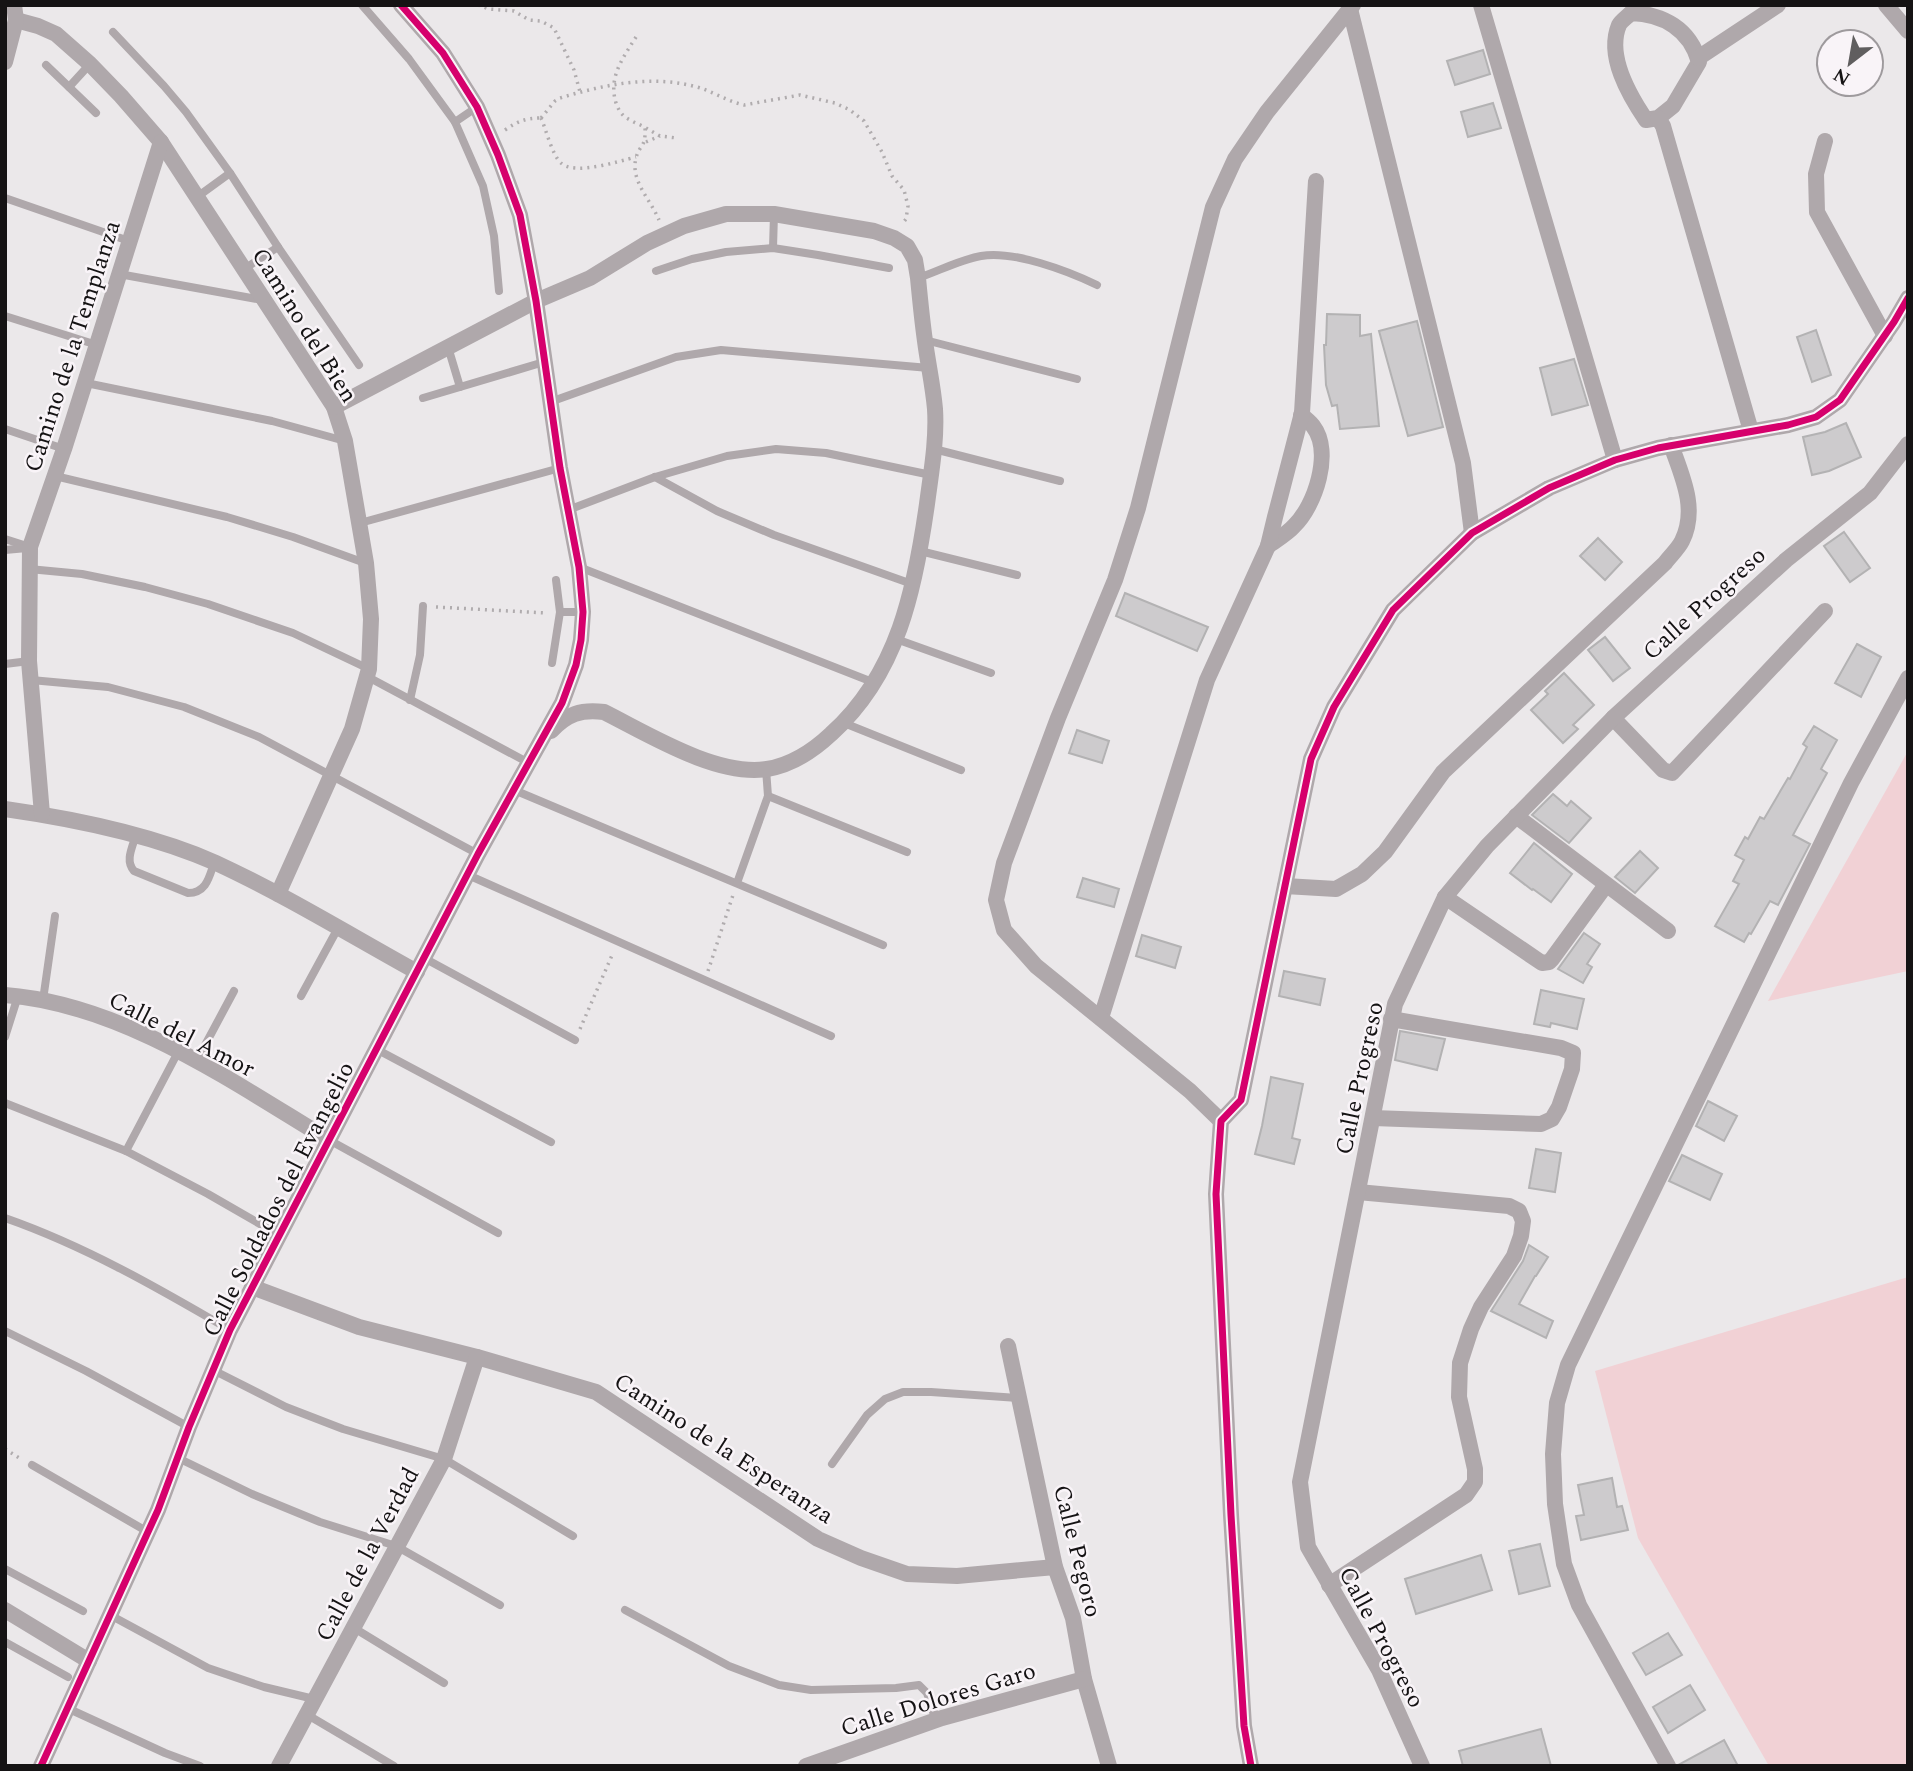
<svg xmlns="http://www.w3.org/2000/svg" width="1913" height="1771" viewBox="0 0 1913 1771" font-family="Spectral,serif">
<rect width="100%" height="100%" fill="#ebe8ea"/>
<g fill="#f1d1d5">
<polygon points="1908,751 1908,971 1768,1001"/>
<polygon points="1908,1277 1908,1766 1769,1766 1638,1538 1595,1371"/>
</g>
<g fill="#cdcbcd" stroke="#b3b2b3" stroke-width="2">
<polygon points="1483,50 1490,74 1455,85 1447,61"/>
<polygon points="1493,103 1501,128 1468,137 1461,112"/>
<polygon points="1327,314 1360,315 1360,336 1371,334 1379,426 1340,429 1337,405 1332,406 1326,385 1324,345 1326,345"/>
<polygon points="1417,321 1443,427 1408,436 1379,331"/>
<polygon points="1816,330 1831,375 1812,382 1797,337"/>
<polygon points="1574,359 1588,405 1552,415 1540,368"/>
<polygon points="1846,423 1861,457 1829,471 1812,475 1803,437 1825,432"/>
<polygon points="1844,532 1870,568 1850,582 1824,546"/>
<polygon points="1598,538 1622,562 1605,580 1580,556"/>
<polygon points="1125,593 1208,627 1197,651 1116,616"/>
<polygon points="1605,637 1630,668 1613,681 1588,650"/>
<polygon points="1857,644 1881,657 1861,697 1835,683"/>
<polygon points="1564,673 1594,705 1573,725 1578,729 1563,743 1531,710 1548,694 1545,691"/>
<polygon points="1814,726 1837,740 1821,769 1827,773 1793,835 1810,844 1778,905 1770,901 1751,934 1749,933 1744,942 1715,926 1739,884 1733,881 1744,860 1735,855 1745,837 1748,839 1760,817 1764,819 1788,778 1790,779 1807,747 1803,744"/>
<polygon points="1077,730 1109,741 1102,763 1069,753"/>
<polygon points="1553,794 1567,806 1571,801 1591,818 1569,843 1532,815"/>
<polygon points="1534,843 1572,874 1551,902 1533,889 1532,890 1510,873"/>
<polygon points="1640,851 1658,868 1635,893 1615,877"/>
<polygon points="1083,878 1119,889 1114,907 1077,897"/>
<polygon points="1584,933 1600,944 1587,964 1592,967 1583,983 1558,969"/>
<polygon points="1142,935 1181,947 1175,968 1136,956"/>
<polygon points="1284,971 1325,979 1320,1005 1279,996"/>
<polygon points="1541,990 1584,999 1577,1029 1551,1023 1550,1027 1534,1024"/>
<polygon points="1400,1031 1445,1039 1437,1070 1395,1060"/>
<polygon points="1271,1077 1303,1084 1292,1138 1300,1140 1294,1164 1255,1154 1262,1126"/>
<polygon points="1708,1101 1737,1116 1724,1141 1696,1126"/>
<polygon points="1536,1149 1561,1153 1555,1192 1529,1188"/>
<polygon points="1682,1155 1722,1174 1710,1200 1669,1181"/>
<polygon points="1529,1245 1548,1257 1536,1276 1535,1276 1519,1304 1553,1321 1546,1338 1491,1311 1523,1261"/>
<polygon points="1612,1478 1617,1507 1622,1506 1628,1530 1581,1540 1576,1516 1584,1515 1578,1485"/>
<polygon points="1540,1544 1550,1586 1519,1594 1509,1551"/>
<polygon points="1481,1555 1492,1590 1416,1614 1405,1579"/>
<polygon points="1668,1633 1682,1655 1646,1675 1633,1653"/>
<polygon points="1690,1685 1705,1710 1668,1733 1653,1707"/>
<polygon points="1541,1729 1551,1766 1463,1766 1459,1751"/>
<polygon points="1724,1740 1738,1766 1678,1766 1678,1765"/>
</g>
<g fill="none" stroke-linecap="round" stroke-linejoin="round">
<g stroke="#b0acae" stroke-width="3.5" stroke-dasharray="2 5" stroke-linecap="butt">
<polyline points="478,5 489,9 514,11 529,20 541,21 554,28 574,70 580,92"/>
<path d="M636,37C623,58 608,77 616,103C618,108 620,113 625,117C631,121 638,124 645,127C646,149 640,143 636,158C630,181 651,200 659,220"/>
<path d="M541,118L555,101L560,98C603,85 649,75 693,86C711,90 726,101 744,105L800,95L835,103L850,110L864,121L882,152L892,176L904,190L908,206L906,219L903,223"/>
<path d="M541,118C546,129 552,155 561,163C575,176 619,161 636,157"/>
<polyline points="646,128 660,136 677,138"/>
<path d="M505,130C518,121 526,118 541,118"/>
<polyline points="646,142 660,136"/>
<polyline points="436,607 547,613"/>
<polyline points="708,971 733,895"/>
<polyline points="580,1029 613,953"/>
<polyline points="5,1449 21,1459"/>
</g>
<g stroke="#afa8ab" stroke-width="8">
<polyline points="362,5 409,59 455,122 483,186 494,236 499,291"/>
<polyline points="113,32 164,86 186,112 230,173 278,247 359,365"/>
<polyline points="46,65 96,113"/>
<polyline points="69,87 90,64"/>
<polyline points="455,122 477,107"/>
<polyline points="197,197 230,173"/>
<polyline points="5,198 129,241"/>
<polyline points="773,248 774,214"/>
<polyline points="244,269 278,247"/>
<polyline points="656,271 692,259 726,252 773,248 818,255 889,268"/>
<polyline points="119,274 262,300"/>
<path d="M918,278C939,271 959,260 981,256C1013,250 1068,271 1097,285"/>
<polyline points="5,316 97,345"/>
<polyline points="925,340 1077,379"/>
<polyline points="448,347 460,387"/>
<polyline points="86,383 272,421 345,441"/>
<polyline points="423,398 544,362"/>
<polyline points="550,402 676,357 721,350 929,368"/>
<polyline points="5,429 64,449"/>
<polyline points="934,449 1060,481"/>
<polyline points="55,476 227,517 293,537 365,563"/>
<polyline points="655,477 717,511 774,535 912,584"/>
<polyline points="568,510 655,477 727,456 776,449 826,453 931,475"/>
<polyline points="360,523 560,468"/>
<polyline points="5,539 30,547"/>
<polyline points="5,550 27,548"/>
<polyline points="920,551 1017,575"/>
<polyline points="579,567 875,683"/>
<polyline points="29,569 82,574 145,587 208,604 293,633 369,669"/>
<polyline points="560,612 583,612"/>
<polyline points="896,639 991,673"/>
<polyline points="552,663 560,612 556,580"/>
<polyline points="5,664 29,661"/>
<polyline points="368,677 529,763"/>
<polyline points="31,680 108,687 184,707 259,737 478,854"/>
<polyline points="410,700 420,655 423,606"/>
<polyline points="844,723 961,770"/>
<polyline points="514,790 883,945"/>
<polyline points="768,796 907,852"/>
<path d="M136,835C132,848 125,861 134,871L188,893C206,893 209,878 214,863"/>
<polyline points="468,875 831,1036"/>
<polyline points="737,883 768,796 766,769"/>
<polyline points="424,958 575,1040"/>
<polyline points="301,996 338,928"/>
<polyline points="43,1000 55,916"/>
<polyline points="5,1037 18,996"/>
<polyline points="376,1049 551,1142"/>
<polyline points="196,1062 234,991"/>
<polyline points="5,1103 126,1151 208,1194 279,1235"/>
<polyline points="329,1140 498,1233"/>
<polyline points="126,1151 178,1052"/>
<path d="M5,1218C85,1246 158,1288 230,1330"/>
<polyline points="5,1331 86,1371 189,1427"/>
<polyline points="213,1370 286,1407 343,1429 444,1459 573,1536"/>
<polyline points="178,1458 252,1494 320,1522 396,1546 500,1605"/>
<polyline points="832,1464 867,1415 885,1399 903,1392 931,1392 1019,1398"/>
<polyline points="32,1465 148,1532"/>
<polyline points="5,1569 83,1611"/>
<polyline points="625,1610 729,1666 779,1685 811,1690 896,1688 919,1685 927,1693 933,1712 942,1718"/>
<polyline points="110,1615 208,1668 264,1687 314,1699"/>
<polyline points="354,1628 444,1683"/>
<polyline points="5,1642 68,1677"/>
<polyline points="67,1708 165,1753 200,1766"/>
<polyline points="306,1714 394,1766"/>
</g>
<g stroke="#afa8ab" stroke-width="16">
<polyline points="1481,5 1615,460"/>
<polyline points="1886,5 1908,31"/>
<polyline points="1350,9 1463,463 1472,533"/>
<path d="M1631,13C1663,14 1690,29 1699,62L1673,106L1658,118L1646,120C1629,95 1606,56 1619,25C1621,21 1627,17 1631,13Z"/>
<polyline points="16,20 38,26 56,34 90,64 121,96 161,142 334,407 345,441 366,563 371,619 369,669 352,729 278,894"/>
<polyline points="1698,58 1778,5"/>
<polyline points="5,62 16,20 14,5"/>
<polyline points="1658,118 1663,126 1751,431"/>
<polyline points="1825,141 1816,174 1817,212 1885,336"/>
<path d="M334,407L536,301L590,278L647,243L684,226L726,214H774L874,231L894,238L907,246L915,260L918,278C920,299 922,320 925,341C928,364 933,386 935,409C937,441 931,473 927,504C915,589 898,674 831,734C814,750 791,765 767,769C717,777 648,734 604,712C581,709 567,714 551,731"/>
<path d="M1268,546C1276,540 1287,534 1294,526C1315,506 1333,452 1313,426C1310,422 1305,418 1301,415"/>
<polyline points="1613,718 1663,770 1672,773 1825,611"/>
<path d="M5,809C75,819 151,834 216,863C285,895 350,935 417,972"/>
<polyline points="42,814 29,661 30,547 64,449 161,142"/>
<polyline points="1516,816 1668,931"/>
<path d="M1285,886L1336,889L1362,874L1385,852L1443,772L1665,563C1670,556 1678,549 1682,541C1698,509 1682,476 1671,445"/>
<polyline points="1445,897 1542,963 1549,962 1552,959 1606,885"/>
<path d="M5,995C122,1004 231,1081 329,1140"/>
<polyline points="1101,1018 1207,680 1268,546 1275,517 1302,413 1316,181"/>
<polyline points="1373,1118 1541,1124 1552,1119 1559,1107 1572,1069 1573,1053 1561,1048 1391,1019"/>
<polyline points="1221,1121 1190,1091 1036,966 1004,930 996,900 1004,863 1058,718 1115,580 1138,508 1213,207 1235,159 1267,112 1353,5"/>
<polyline points="252,1287 359,1327 477,1357 596,1392 818,1539 861,1558 907,1574 957,1576 1055,1567"/>
<polyline points="1008,1346 1055,1567 1073,1618 1084,1679 1109,1766"/>
<polyline points="1329,1585 1466,1495 1475,1482 1475,1469 1459,1397 1460,1363 1471,1329 1481,1307 1514,1256 1521,1236 1523,1221 1519,1211 1509,1206 1358,1192"/>
<polyline points="5,1610 89,1661"/>
<polyline points="41,1766 158,1510 189,1427 230,1330 478,854 562,703 576,665 581,640 583,612 579,567 560,468 536,301 520,215 498,155 477,107 443,53 401,5"/>
<polyline points="279,1766 444,1459 477,1357"/>
<polyline points="806,1766 942,1718 1084,1679"/>
<polyline points="1251,1766 1244,1726 1231,1515 1216,1194 1221,1121 1241,1100 1311,759 1334,707 1393,610 1472,533 1549,488 1615,460 1658,448 1788,425 1816,417 1840,400 1894,322 1908,298"/>
<polyline points="1422,1766 1379,1670 1308,1547 1300,1482 1395,1004 1445,897 1487,846 1613,718 1786,560 1870,493 1908,444"/>
<polyline points="1668,1766 1579,1605 1564,1564 1555,1504 1553,1454 1557,1403 1568,1365 1851,783 1908,678"/>
</g>
<defs>
<g id="cycleway">
<polyline points="41,1766 158,1510 189,1427 230,1330 478,854 562,703 576,665 581,640 583,612 579,567 560,468 536,301 520,215 498,155 477,107 443,53 401,5"/>
<polyline points="1251,1766 1244,1726 1231,1515 1216,1194 1221,1121 1241,1100 1311,759 1334,707 1393,610 1472,533 1549,488 1615,460 1658,448 1788,425 1816,417 1840,400 1894,322 1908,298"/>
</g>
</defs>
<use href="#cycleway" stroke="#f9f4f8" stroke-width="11"/>
<use href="#cycleway" stroke="#d6006c" stroke-width="7"/>
</g>
<g text-anchor="middle" stroke-width="5" stroke-linejoin="round" paint-order="stroke">
<g font-size="24" fill="#151314" stroke="#f9f4f8">
<text transform="translate(305 325) rotate(58)" y="8">Camino del Bien</text>
<text transform="translate(72 346) rotate(-72)" y="8">Camino de la Templanza</text>
<text transform="translate(1704 603) rotate(-42)" y="8">Calle Progreso</text>
<text transform="translate(182 1034) rotate(27)" y="8">Calle del Amor</text>
<text transform="translate(1359 1078) rotate(-78)" y="8">Calle Progreso</text>
<text transform="translate(278 1199) rotate(-63)" y="8">Calle Soldados del Evangelio</text>
<text transform="translate(724 1448) rotate(33)" y="8">Camino de la Esperanza</text>
<text transform="translate(1078 1551) rotate(76)" y="8">Calle Pegoro</text>
<text transform="translate(367 1554) rotate(-62)" y="8">Calle de la Verdad</text>
<text transform="translate(1382 1637) rotate(62)" y="8">Calle Progreso</text>
<text transform="translate(938 1699) rotate(-17)" y="8">Calle Dolores Garo</text>
</g>
</g>
<rect width="1913" height="1771" fill="none" stroke="#151314" stroke-width="14"/>
<g transform="translate(1850 63) rotate(211)"><circle r="33" fill="#f9f4f8" stroke="#9e9a9d" stroke-width="2"/>
<path d="M0-5L12 26L0 18L-12 26Z" fill="#605e5f"/>
<text y="-10" font-size="19" font-weight="bold" text-anchor="middle" fill="#151314">N</text>
</g>
</svg>
